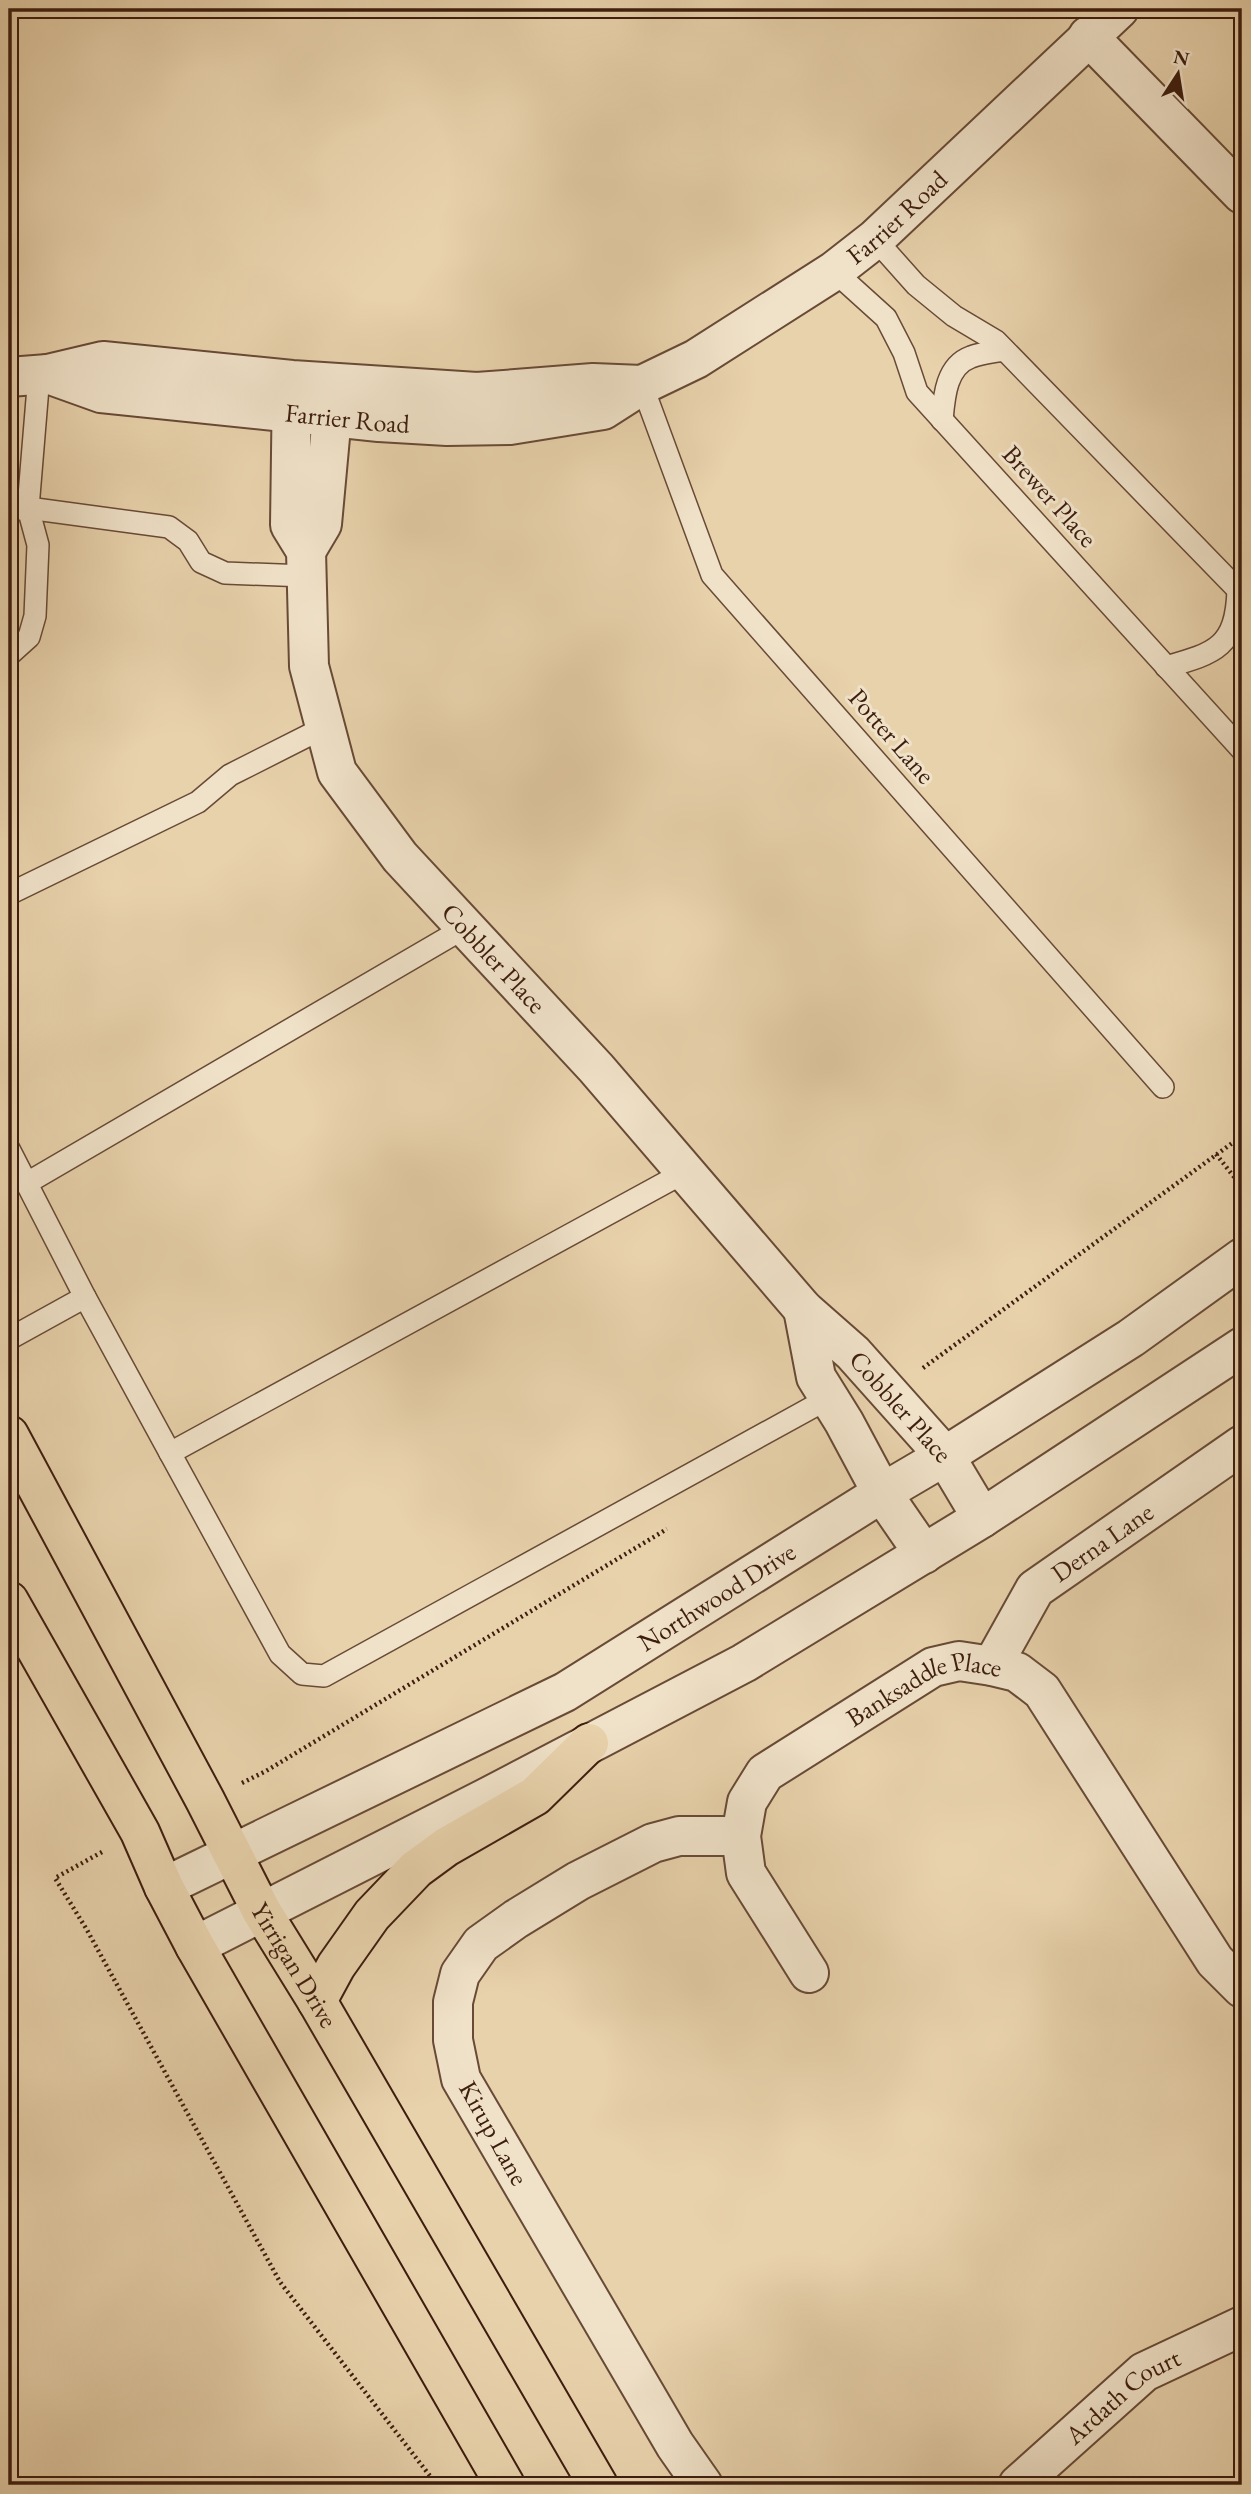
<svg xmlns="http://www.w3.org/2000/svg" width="1251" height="2494" viewBox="0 0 1251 2494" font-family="'EB Garamond',serif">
<rect width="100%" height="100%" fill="#e8d2ac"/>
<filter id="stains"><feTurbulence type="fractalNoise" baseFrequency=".00286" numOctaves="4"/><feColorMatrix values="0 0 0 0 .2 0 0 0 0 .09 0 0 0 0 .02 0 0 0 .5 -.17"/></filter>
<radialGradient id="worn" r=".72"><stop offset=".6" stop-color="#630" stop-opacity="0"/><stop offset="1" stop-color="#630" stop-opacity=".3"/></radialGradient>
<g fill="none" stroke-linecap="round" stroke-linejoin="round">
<defs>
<g id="service">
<polyline points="875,239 916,285 954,316 996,341 1242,594"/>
<polyline points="834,271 886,318 904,353 917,392 1242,750"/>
<polyline points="642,385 712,575 1163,1087"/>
<path d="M942,420C944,397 946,366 971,357C981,353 993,352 1004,350"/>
<polyline points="9,510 28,508 169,527 188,541 201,562 225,573 306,576"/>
<polyline points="9,655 29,637 35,616 38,545 28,508 39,375"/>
<path d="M1166,667C1216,653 1236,647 1238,590"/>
<polyline points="9,894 198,802 230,775 325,727"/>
<polyline points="9,1149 85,1297"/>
<polyline points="27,1183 466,927"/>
<polyline points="9,1339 85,1297 170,1453 685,1172"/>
<polyline points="170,1453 280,1654 302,1674 324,1676 829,1398"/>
</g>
<g id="minor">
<polyline points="1088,36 1242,194"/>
<path id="s1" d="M292,382L290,525L306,551L309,666L337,772L400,857L596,1068L803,1309L853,1353L945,1456L982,1518"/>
<polyline points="306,551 322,524 335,383"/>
<polyline points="803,1309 816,1377 844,1422 882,1493 924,1554"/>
<path id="s2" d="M992,1666L1035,1589L1242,1445"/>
<path id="s3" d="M809,1973L746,1873L741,1836L747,1802L765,1773L933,1667L959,1661L992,1666L1017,1672L1042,1691L1215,1961L1242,1988"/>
<polyline points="703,2485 675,2445 461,2079 453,2040 453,2002 460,1974 481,1944 516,1919 578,1881 653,1843 679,1836 741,1836"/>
<path id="s4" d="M1018,2485L1144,2372L1242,2326"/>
</g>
<g id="tertiary">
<path id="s5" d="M48,374L101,393L379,422L447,426L510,425L603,410L642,385L696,359L834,271L875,239L1119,9"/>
<polyline points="9,377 48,374 103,361 292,380 477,392 593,383 642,385"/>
<path id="s6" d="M164,1887L565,1692L882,1493L945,1456L1131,1338L1242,1258"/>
<polyline points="195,1946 486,1798 744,1663 982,1518 1242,1347"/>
</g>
<g id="primary">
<path id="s7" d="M9,1435L205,1800L262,1912L317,2001L598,2485"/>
<polyline points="9,1601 140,1832 164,1887 195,1946 505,2485"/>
<polyline points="317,2001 336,1966 372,1915 416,1869 446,1847 535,1796 589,1743"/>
</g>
</defs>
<use href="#service" stroke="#684a36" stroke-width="24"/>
<use href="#minor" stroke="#684a36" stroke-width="42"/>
<use href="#tertiary" stroke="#684a36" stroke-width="42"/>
<use href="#primary" stroke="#3d1d0e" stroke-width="42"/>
<g stroke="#3d1d0e" stroke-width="4.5" stroke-dasharray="2 3.5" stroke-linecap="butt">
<polyline points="1216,1154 1242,1187"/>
<polyline points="923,1368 1242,1136"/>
<polyline points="242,1783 266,1771 667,1529"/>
<polyline points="102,1852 55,1878 87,1930 280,2282 437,2485"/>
</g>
<use href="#service" stroke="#f0e2c9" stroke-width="21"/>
<use href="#minor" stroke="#f0e2c9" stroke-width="38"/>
<use href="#tertiary" stroke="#f0e2c9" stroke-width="38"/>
<use href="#primary" stroke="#e8d2ac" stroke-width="38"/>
</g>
<g text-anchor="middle" stroke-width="6" stroke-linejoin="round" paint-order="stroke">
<g font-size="26" fill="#3d1d0e" stroke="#f0e2c9">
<text dy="9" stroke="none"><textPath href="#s5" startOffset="914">Farrier Road</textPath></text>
<text dy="9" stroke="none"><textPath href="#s5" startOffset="304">Farrier Road</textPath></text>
<text transform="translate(1050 496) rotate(48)" y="9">Brewer Place</text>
<text transform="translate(892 736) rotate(49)" y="9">Potter Lane</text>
<text dy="9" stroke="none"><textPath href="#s1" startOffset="642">Cobbler Place</textPath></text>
<text dy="9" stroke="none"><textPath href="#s1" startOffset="1248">Cobbler Place</textPath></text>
<text dy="9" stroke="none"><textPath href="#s2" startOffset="170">Derna Lane</textPath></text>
<text dy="9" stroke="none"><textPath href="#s6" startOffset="625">Northwood Drive</textPath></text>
<text dy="9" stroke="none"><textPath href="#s3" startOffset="408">Banksaddle Place</textPath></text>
<text dy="9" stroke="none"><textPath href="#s7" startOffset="602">Yirrigan Drive</textPath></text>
<text transform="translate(494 2133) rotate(61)" y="9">Kirup Lane</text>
<text dy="9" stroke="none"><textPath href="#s4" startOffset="138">Ardath Court</textPath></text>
</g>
</g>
<rect width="1251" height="2494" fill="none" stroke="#e8d2ac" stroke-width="35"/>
<rect x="10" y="10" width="1230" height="2473" fill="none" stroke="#3d1d0e" stroke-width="3.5"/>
<rect x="18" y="18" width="1216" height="2459" fill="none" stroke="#3d1d0e" stroke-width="2"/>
<g transform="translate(1178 74) rotate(12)" stroke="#f0e2c9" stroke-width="5" paint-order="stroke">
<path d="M0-5L12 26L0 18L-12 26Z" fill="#3d1d0e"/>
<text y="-10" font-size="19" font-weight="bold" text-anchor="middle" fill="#3d1d0e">N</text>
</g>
<rect width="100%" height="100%" filter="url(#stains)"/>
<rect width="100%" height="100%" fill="url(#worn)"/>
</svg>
